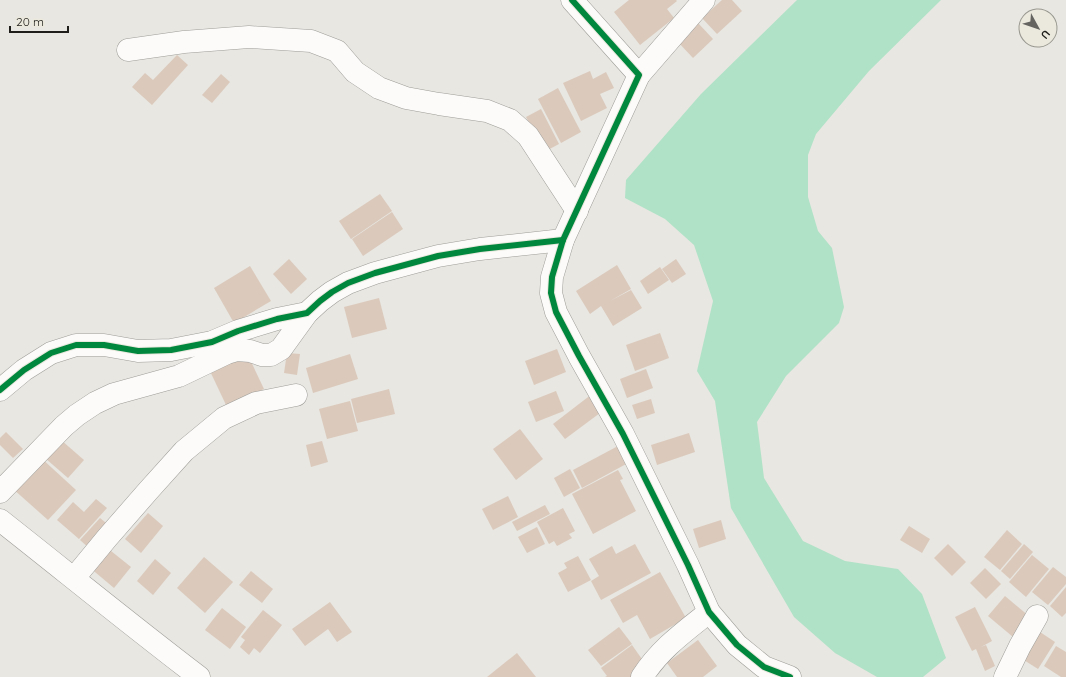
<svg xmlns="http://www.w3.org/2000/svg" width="1066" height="677" viewBox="0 0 1066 677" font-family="Quicksand,sans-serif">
<rect width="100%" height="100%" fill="#e8e7e1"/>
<polygon fill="#b0e2c7" points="797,0 941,0 869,71 816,134 808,155 808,197 818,231 832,248 844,307 839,323 786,376 757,422 764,478 803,541 845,561 898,569 922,594 946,658 923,677 877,677 835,653 794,617 731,508 715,401 697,371 713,301 694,245 665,219 625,198 626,180 701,94"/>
<g fill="#dbc9bc">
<polygon points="629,0 676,0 677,1 667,9 674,18 640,45 614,12"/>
<polygon points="722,0 732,0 742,11 717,34 702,18"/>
<polygon points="698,23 713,39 693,58 678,42"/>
<polygon points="177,55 188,65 152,105 132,87 145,73 153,80"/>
<polygon points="590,71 593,79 606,72 614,88 600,94 607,108 581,121 563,83"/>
<polygon points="221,74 230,82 212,103 202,95"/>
<polygon points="558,88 581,132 561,143 538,99"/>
<polygon points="541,109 559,144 544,152 526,117"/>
<polygon points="380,194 392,211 351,239 339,221"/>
<polygon points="392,212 403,229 363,256 352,239"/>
<polygon points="289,259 307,279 291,294 273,274"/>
<polygon points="676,259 686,274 672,283 662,269"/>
<polygon points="617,265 631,289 610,301 631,290 642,308 613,326 601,306 590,314 576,291"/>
<polygon points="250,266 271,301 234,323 214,288"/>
<polygon points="660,267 669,280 648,294 640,281"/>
<polygon points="379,298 387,329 352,338 344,307"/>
<polygon points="660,333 669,358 635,371 626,345"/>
<polygon points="557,349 566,372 534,385 525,361"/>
<polygon points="246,351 264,389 227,407 209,369"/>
<polygon points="287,353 300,354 297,375 284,373"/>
<polygon points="350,354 358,379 313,393 306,368"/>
<polygon points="646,369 653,388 627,398 620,379"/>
<polygon points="389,389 395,414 357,423 351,399"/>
<polygon points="556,391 564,411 536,422 528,402"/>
<polygon points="592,394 604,410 565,439 553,424"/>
<polygon points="651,399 655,413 637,419 632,405"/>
<polygon points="350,401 358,431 327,439 319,409"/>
<polygon points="520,429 543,459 516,480 493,449"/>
<polygon points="6,432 23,449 13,458 0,445 0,438"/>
<polygon points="689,433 695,452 657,465 651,445"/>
<polygon points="61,440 84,460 68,478 45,458"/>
<polygon points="322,441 328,462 311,467 306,445"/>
<polygon points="618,446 628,463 582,488 573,470"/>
<polygon points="40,457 76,490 48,520 12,488"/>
<polygon points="570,469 580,488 564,497 554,478"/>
<polygon points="618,470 623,479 620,480 636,511 593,534 572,494"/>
<polygon points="508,496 518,517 493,530 482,509"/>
<polygon points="96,499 107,508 79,539 57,520 73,502 84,512"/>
<polygon points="545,505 550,514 517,531 512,522"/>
<polygon points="563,508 575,531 569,534 572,538 557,546 554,541 549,544 537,522"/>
<polygon points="148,513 163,526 141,553 125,539"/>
<polygon points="100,518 111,527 90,549 80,540"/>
<polygon points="721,520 726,539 699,548 693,529"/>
<polygon points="909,526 930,539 922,553 900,540"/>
<polygon points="537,527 545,544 527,553 518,537"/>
<polygon points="1007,530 1022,544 1000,570 984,557"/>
<polygon points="635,544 651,573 601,600 591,581 599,576 589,559 612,546 616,554"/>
<polygon points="948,544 966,562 952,576 934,558"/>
<polygon points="1024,544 1033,552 1010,579 1001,571"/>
<polygon points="106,547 131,567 114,588 89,567"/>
<polygon points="1032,555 1049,569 1026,597 1009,582"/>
<polygon points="578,556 591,580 568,592 558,573 567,568 564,563"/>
<polygon points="204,557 233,582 205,613 177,588"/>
<polygon points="155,559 171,573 153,595 137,581"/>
<polygon points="1053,567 1066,577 1066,584 1048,605 1032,592"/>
<polygon points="985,568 1001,584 986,599 970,583"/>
<polygon points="251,571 273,589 262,603 239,585"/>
<polygon points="660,572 686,618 650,639 637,615 623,623 610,600"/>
<polygon points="1066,587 1066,613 1062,617 1050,606"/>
<polygon points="1005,596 1030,617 1013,637 988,616"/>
<polygon points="330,602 352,632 337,642 328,629 305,646 292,629"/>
<polygon points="975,607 992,641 981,647 986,645 995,666 985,671 976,649 972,651 955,617"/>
<polygon points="222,608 246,627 230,649 205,630"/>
<polygon points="263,610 282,625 260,653 254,648 249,655 240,647 245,640 241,637"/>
<polygon points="619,627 632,644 601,666 588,650"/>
<polygon points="1034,628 1055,642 1038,669 1016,655"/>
<polygon points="698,640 717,666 703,677 677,677 667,663"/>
<polygon points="632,645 644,662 634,668 640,676 638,677 605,677 607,676 601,668"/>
<polygon points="1056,646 1066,652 1066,677 1061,677 1044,666"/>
<polygon points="517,653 536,677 487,677"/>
</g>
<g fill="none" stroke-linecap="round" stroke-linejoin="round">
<defs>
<g id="minor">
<polyline points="572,0 639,75 563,240 552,277 551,293 556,312 579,356 623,434 688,565 709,612 737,645 764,667 790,677"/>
<polyline points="128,50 184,42 249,37 311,41 337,51 355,72 379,88 406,98 439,104 487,111 510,120 528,136 577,211"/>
<polyline points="639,75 704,0"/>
<polyline points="0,390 24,370 51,353 76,345 104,345 138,351 171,350 212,342 238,331 277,319 307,313 320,301 332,292 348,283 375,273 438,256 480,249 563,240"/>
<polyline points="0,492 64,426 77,415 95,403 114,394 179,376 227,353 237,350 250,351 262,355 271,355 281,349 307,313"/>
<path d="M0,520C66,572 132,626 199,677"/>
<polyline points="74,578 107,538 148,491 184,451 224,418 256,403 296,395"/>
<path d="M642,677C660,649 684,632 709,612"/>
<polyline points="1005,677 1020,646 1037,616"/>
</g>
</defs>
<use href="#minor" stroke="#9e9d98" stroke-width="23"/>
<use href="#minor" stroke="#fcfbfa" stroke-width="22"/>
<defs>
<g id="cycleway">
<polyline points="572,0 639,75 563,240 552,277 551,293 556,312 579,356 623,434 688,565 709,612 737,645 764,667 790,677"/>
<polyline points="0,390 24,370 51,353 76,345 104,345 138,351 171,350 212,342 238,331 277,319 307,313 320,301 332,292 348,283 375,273 438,256 480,249 563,240"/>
</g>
</defs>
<use href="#cycleway" stroke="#ebe9de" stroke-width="8"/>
<use href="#cycleway" stroke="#00873e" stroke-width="6"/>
</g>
<g transform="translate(1038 28) rotate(130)"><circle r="19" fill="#ebe9de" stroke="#999890"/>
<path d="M0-3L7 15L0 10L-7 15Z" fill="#656460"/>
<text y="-6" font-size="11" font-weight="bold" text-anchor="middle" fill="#1f1e1a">U</text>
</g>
<path d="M10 26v6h58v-6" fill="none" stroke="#1f1e1a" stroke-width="2"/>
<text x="16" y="26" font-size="12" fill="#1f1e1a" stroke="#ebe9de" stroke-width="3" paint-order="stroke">20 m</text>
</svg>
